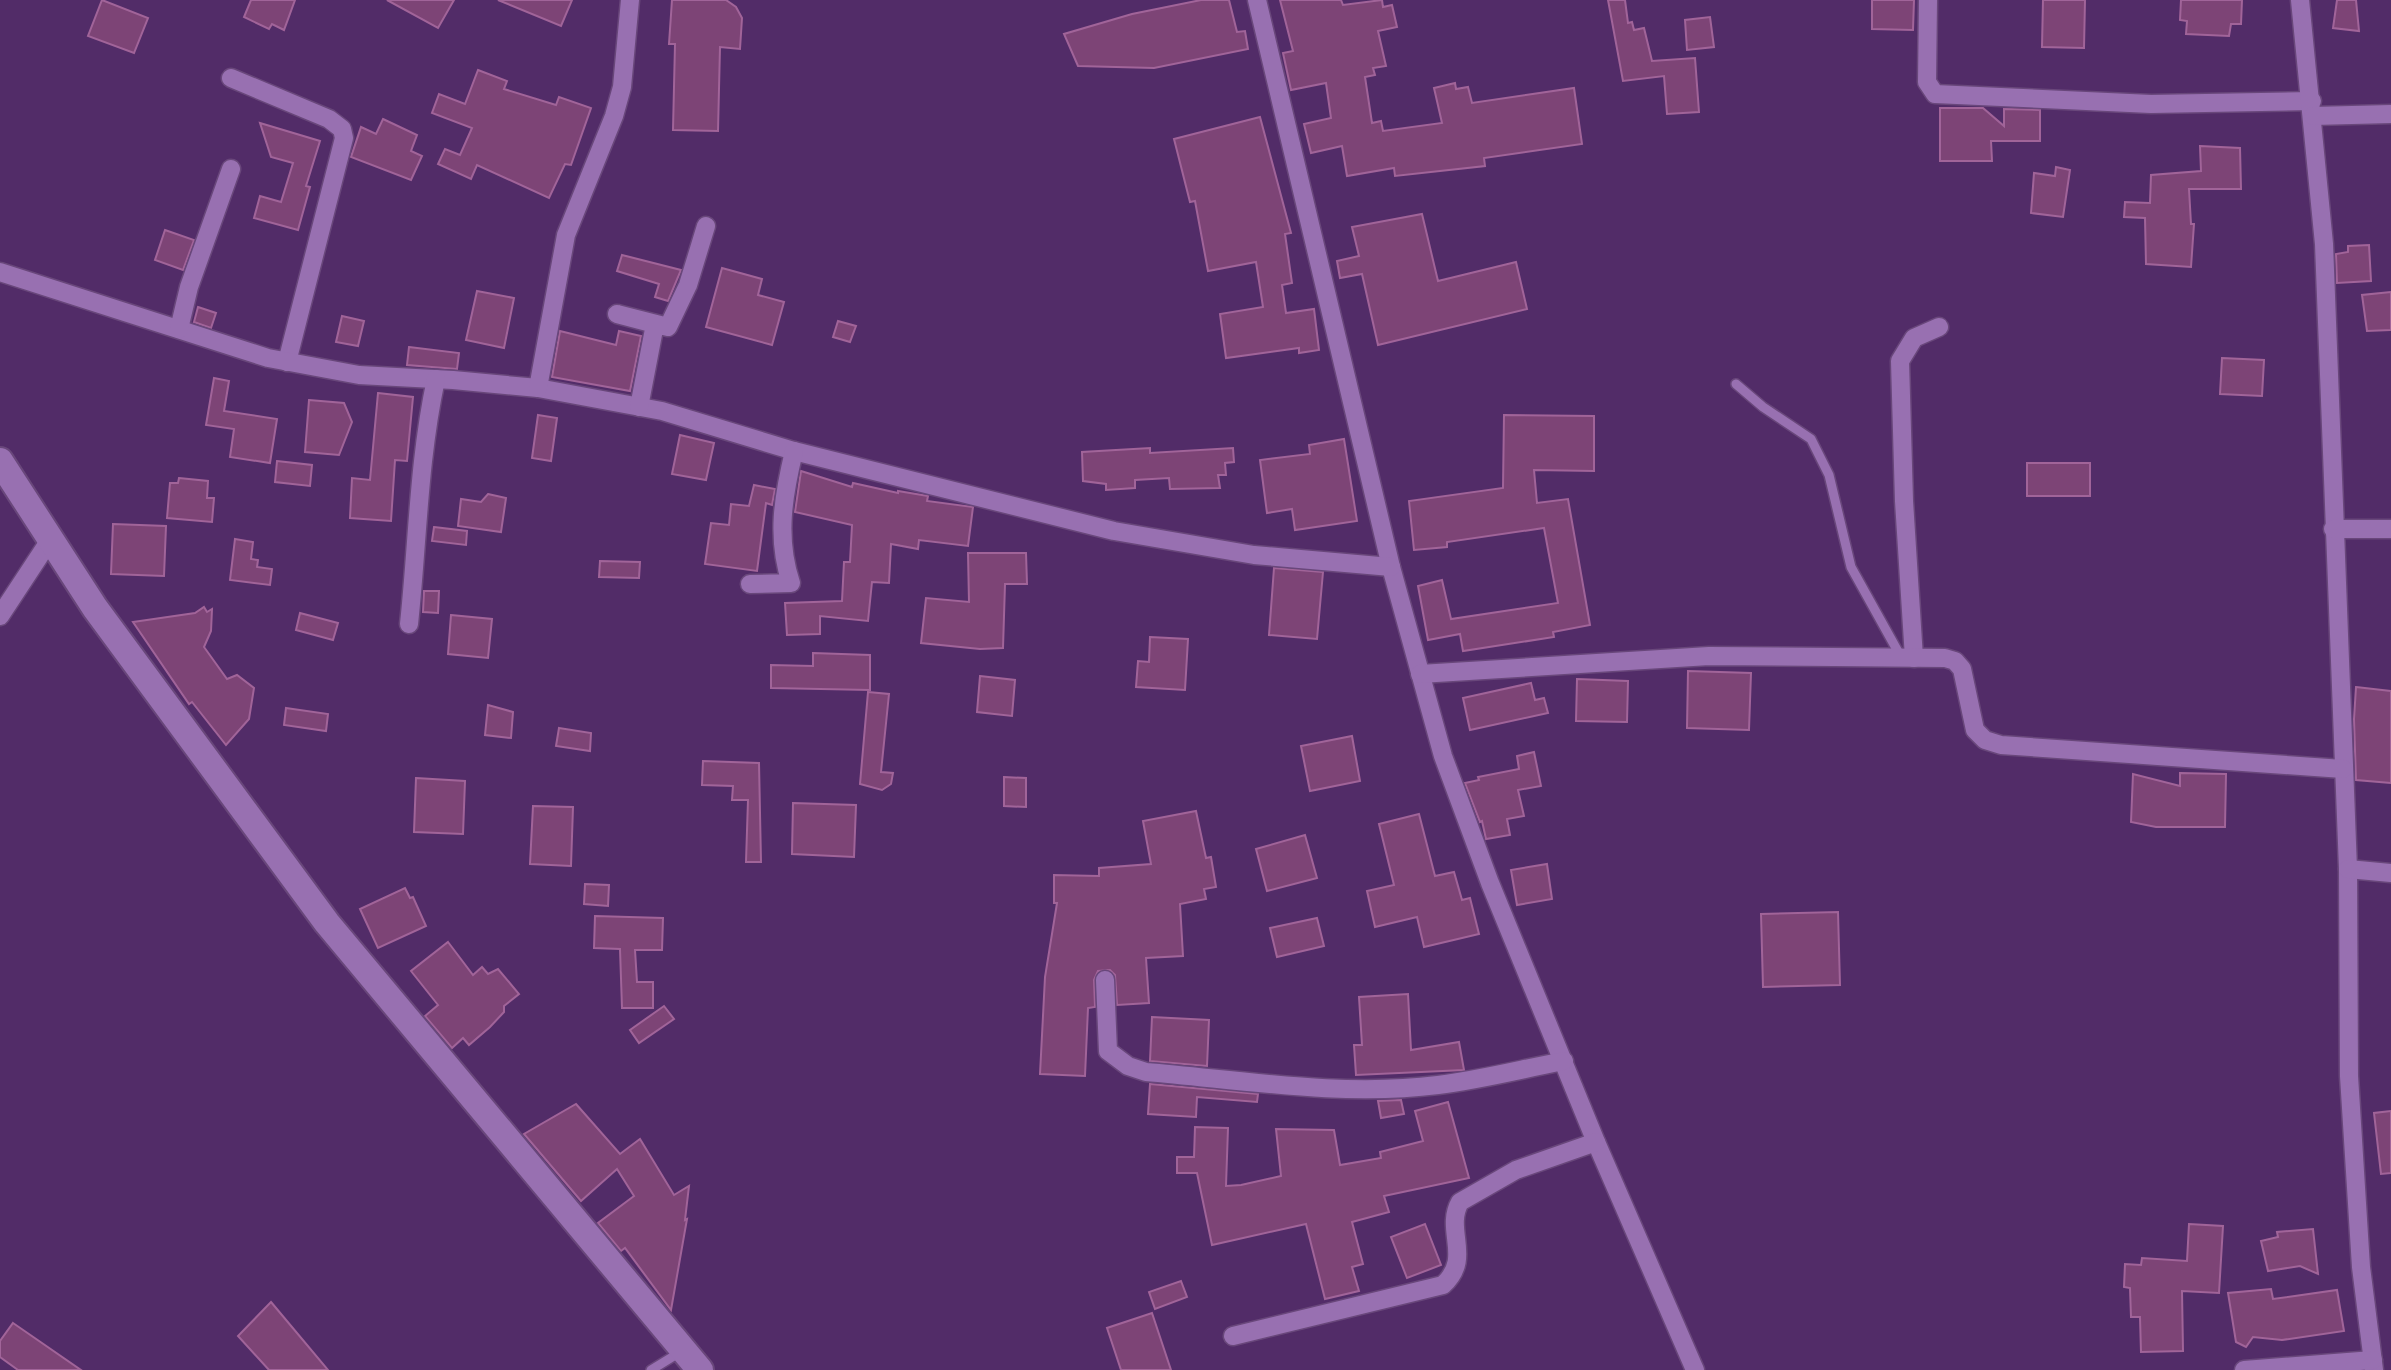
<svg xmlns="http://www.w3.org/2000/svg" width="2391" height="1370" viewBox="0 0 2391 1370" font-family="'Nunito Sans',sans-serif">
<rect width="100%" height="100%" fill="#522c68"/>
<g fill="#7d4476" stroke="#a16499" stroke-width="2">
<polygon points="102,0 148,18 134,53 88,36"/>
<polygon points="251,0 295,0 284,30 272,24 269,29 244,17"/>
<polygon points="387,0 454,0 438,28"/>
<polygon points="498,0 572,0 561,26"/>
<polygon points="672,0 726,0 736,7 742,18 740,49 720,47 718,131 673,130 675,44 669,44"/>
<polygon points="1201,0 1229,0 1237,32 1245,31 1248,49 1154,68 1078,66 1064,34 1132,14"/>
<polygon points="1280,0 1341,0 1343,5 1382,0 1383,7 1392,5 1397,27 1378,31 1386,66 1373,68 1375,75 1365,77 1372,123 1381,121 1383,131 1442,123 1434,88 1455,83 1456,89 1468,87 1472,103 1574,88 1582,144 1484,158 1485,166 1395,176 1394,168 1347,176 1342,146 1311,153 1304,124 1331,118 1326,83 1291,90 1283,53 1293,51"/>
<polygon points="1608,0 1625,0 1628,23 1632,22 1634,30 1644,28 1652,61 1695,58 1699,112 1667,114 1664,76 1623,81"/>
<polygon points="1872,0 1914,0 1913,30 1872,29"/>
<polygon points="2043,0 2085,0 2084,48 2042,47"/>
<polygon points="2181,0 2242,0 2241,24 2231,24 2229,36 2186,34 2187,21 2180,20"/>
<polygon points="2337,0 2356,0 2359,31 2333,28"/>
<polygon points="1710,17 1714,47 1687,50 1685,20"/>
<polygon points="478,70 507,81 504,89 556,105 559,97 591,108 571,165 565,164 549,198 477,165 471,179 438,164 445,149 460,155 472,128 432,113 439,94 465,104"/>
<polygon points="1940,108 1983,108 2004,126 2004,109 2040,110 2040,141 1991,141 1992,161 1940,161"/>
<polygon points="1260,117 1291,233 1285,234 1292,283 1282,285 1286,313 1314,309 1319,350 1299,353 1299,348 1226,358 1220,314 1263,307 1256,262 1208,271 1195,201 1190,202 1174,139"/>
<polygon points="383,119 417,135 411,151 422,156 411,180 351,157 361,127 376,134"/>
<polygon points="260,123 320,141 306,186 310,187 298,230 254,218 260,196 281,202 293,163 271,157"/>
<polygon points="2200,146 2240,148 2241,189 2189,189 2191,224 2194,224 2191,267 2146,264 2145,218 2124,217 2125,202 2150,203 2151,175 2201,171"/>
<polygon points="2056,167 2070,170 2063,217 2031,213 2034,173 2055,176"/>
<polygon points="1422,214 1438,281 1516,262 1527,309 1378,345 1362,274 1340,278 1337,261 1359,256 1352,227"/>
<polygon points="165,230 194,240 183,270 155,260"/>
<polygon points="2369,245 2371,281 2337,283 2336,254 2348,252 2348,246"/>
<polygon points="622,255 681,270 668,301 655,297 659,284 617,271"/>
<polygon points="722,268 762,279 758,295 784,302 772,345 706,327"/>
<polygon points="477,291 514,298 504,348 466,340"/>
<polygon points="2391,292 2391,330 2367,331 2362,295"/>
<polygon points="198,307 216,313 211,328 194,322"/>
<polygon points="342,316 364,321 358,346 336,342"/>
<polygon points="838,321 856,326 850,342 833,337"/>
<polygon points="560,331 616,345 619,331 641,336 630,391 552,377"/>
<polygon points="409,347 459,353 457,369 407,365"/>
<polygon points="2222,358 2264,360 2262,396 2220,394"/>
<polygon points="214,378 229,381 224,411 277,419 270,463 230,457 234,429 206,425"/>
<polygon points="378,393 413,397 407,461 395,460 391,521 350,518 352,478 370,480"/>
<polygon points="309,400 344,403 352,422 339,455 305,452"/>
<polygon points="538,415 557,418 551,461 532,458"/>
<polygon points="1504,415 1594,416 1594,471 1534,470 1537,503 1568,499 1590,625 1553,632 1554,637 1463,651 1460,634 1428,640 1418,586 1442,580 1451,619 1558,603 1544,528 1447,542 1447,547 1414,550 1409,501 1503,488"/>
<polygon points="680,435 714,443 706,480 672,474"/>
<polygon points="1344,439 1357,521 1295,530 1292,509 1267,513 1260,460 1310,454 1309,445"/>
<polygon points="1150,448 1150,453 1233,448 1234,462 1225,463 1226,475 1218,475 1220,488 1170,489 1169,478 1135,480 1135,488 1106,490 1106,484 1083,481 1082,452"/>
<polygon points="277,461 312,465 310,486 275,482"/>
<rect x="2027" y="463" width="63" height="33"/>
<polygon points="801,471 852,487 853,483 898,493 898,491 928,496 927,501 973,507 968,546 919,540 918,549 891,544 889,583 872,582 868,621 820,616 820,634 787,635 785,603 842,601 844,562 850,562 852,525 795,512"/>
<polygon points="179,478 208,481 207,498 214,498 212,522 167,518 170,483 178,483"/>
<polygon points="754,485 775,489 772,505 766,503 757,571 705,564 711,523 729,525 731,504 749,506"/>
<polygon points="488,494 506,498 501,532 458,526 461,499 481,502"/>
<polygon points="113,524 166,526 164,576 111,574"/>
<polygon points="434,527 467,531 466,545 432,541"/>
<polygon points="235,539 253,542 251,559 258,560 257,567 272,569 270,585 230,580"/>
<polygon points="968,553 1026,553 1027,584 1005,584 1003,648 980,649 921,643 926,598 969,602"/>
<polygon points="600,561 640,562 639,578 599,577"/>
<polygon points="1274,568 1323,572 1317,639 1269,635"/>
<polygon points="424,591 439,591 438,613 423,612"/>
<polygon points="204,607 207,612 212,609 211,631 204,647 227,679 237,675 254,688 249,719 226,745 192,702 189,704 133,622 195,613"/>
<polygon points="300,613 338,623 333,640 296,630"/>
<polygon points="451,615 492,619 488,658 448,654"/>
<polygon points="1150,637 1188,639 1185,690 1136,687 1138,661 1149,662"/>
<polygon points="813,653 870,655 870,690 771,688 771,665 813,666"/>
<polygon points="1688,671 1751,673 1749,730 1687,728"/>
<polygon points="980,676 1015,680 1012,716 977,712"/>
<polygon points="1577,679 1628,681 1627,722 1576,721"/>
<polygon points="1531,683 1535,700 1544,698 1548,713 1470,730 1463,698"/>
<polygon points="2356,687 2391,691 2391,783 2356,780 2354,719"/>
<polygon points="868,692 889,694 881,772 893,773 891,784 882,790 860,784"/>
<polygon points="488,705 513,712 511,738 485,735"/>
<polygon points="286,708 328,714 326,731 284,725"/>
<polygon points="559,728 591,733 590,751 556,746"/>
<polygon points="1352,736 1360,781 1310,791 1301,746"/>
<polygon points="1534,752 1541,786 1518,790 1524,816 1507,819 1510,835 1486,839 1482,821 1480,822 1465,783 1479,780 1478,777 1519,769 1517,756"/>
<polygon points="703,761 759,763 761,862 746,862 748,800 732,800 733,786 702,785"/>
<polygon points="2180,773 2226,774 2225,827 2156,827 2131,822 2133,774 2180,786"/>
<polygon points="1004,777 1026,778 1026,807 1004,806"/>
<polygon points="416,778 465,781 463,834 414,832"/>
<polygon points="793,803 856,805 854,857 792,854"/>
<polygon points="533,806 573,807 571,866 530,864"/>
<polygon points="1196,811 1206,858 1211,857 1216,887 1204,889 1206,899 1180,904 1183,956 1146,958 1149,1003 1117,1005 1115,975 1110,970 1098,971 1094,980 1095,1007 1088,1008 1085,1076 1040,1074 1045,977 1057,903 1054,903 1054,875 1099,876 1099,868 1151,864 1143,821"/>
<polygon points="1419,814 1435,876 1454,872 1462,900 1470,898 1479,934 1424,947 1417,917 1375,927 1367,891 1394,885 1379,824"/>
<polygon points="1305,835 1317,878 1267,891 1256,849"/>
<polygon points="1547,864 1552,899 1517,905 1511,870"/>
<polygon points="585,884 609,885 608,906 584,904"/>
<polygon points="405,888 410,898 413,897 426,926 378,948 360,909"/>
<polygon points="1838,912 1840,985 1763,987 1761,914"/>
<polygon points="595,916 663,918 662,950 635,950 637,982 653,982 653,1008 622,1008 620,949 594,948"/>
<polygon points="1317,918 1324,946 1277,957 1270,928"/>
<polygon points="448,942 473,975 482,967 488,974 498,969 519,994 504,1006 504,1012 490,1027 469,1045 463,1038 452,1048 425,1016 438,1005 411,971"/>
<polygon points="1408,994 1411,1050 1459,1042 1464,1070 1356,1075 1354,1045 1362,1045 1359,997"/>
<polygon points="664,1006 674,1019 639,1043 630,1030"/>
<polygon points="1152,1017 1209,1020 1207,1066 1150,1061"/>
<polygon points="1150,1084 1258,1094 1257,1102 1197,1097 1196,1117 1148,1114"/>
<polygon points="1401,1100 1404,1114 1381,1118 1378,1101"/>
<polygon points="1448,1102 1469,1178 1384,1196 1389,1212 1352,1222 1363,1264 1352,1267 1359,1291 1325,1299 1306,1224 1212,1245 1197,1173 1177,1173 1177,1157 1194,1157 1195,1127 1228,1128 1226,1186 1241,1185 1281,1176 1276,1129 1334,1130 1340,1165 1381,1158 1380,1152 1423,1141 1415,1111"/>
<polygon points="576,1104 620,1154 640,1139 674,1195 689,1186 685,1220 687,1219 671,1310 625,1248 621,1251 598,1223 634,1196 617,1169 581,1201 524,1134"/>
<polygon points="2391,1111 2391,1173 2381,1174 2374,1113"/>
<polygon points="1425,1224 1441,1265 1407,1278 1391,1237"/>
<polygon points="2189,1224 2223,1226 2219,1293 2182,1291 2183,1351 2141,1352 2140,1317 2131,1317 2130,1288 2124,1287 2125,1264 2141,1265 2142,1258 2187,1261"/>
<polygon points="2313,1229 2318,1274 2300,1266 2268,1271 2261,1241 2278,1237 2277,1232"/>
<polygon points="1181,1281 1187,1297 1155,1309 1149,1292"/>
<polygon points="2271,1289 2273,1299 2337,1290 2344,1331 2282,1340 2253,1337 2246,1347 2236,1342 2228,1293"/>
<polygon points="271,1302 328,1370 269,1370 238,1336"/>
<polygon points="1152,1313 1171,1370 1121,1370 1107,1328"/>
<polygon points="13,1323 81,1370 18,1370 0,1357 0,1341"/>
</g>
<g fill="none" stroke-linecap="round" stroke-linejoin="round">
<defs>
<g id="lane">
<polyline points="1736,384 1763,407 1811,439 1829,475 1851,567 1901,657"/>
<polyline points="651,1370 682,1351"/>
</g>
<g id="street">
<polyline points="1257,0 1391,567 1443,756 1490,883 1596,1142 1695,1370"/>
<polyline points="1928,0 1927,82 1935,94 2151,104 2312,101"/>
<polyline points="2300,0 2324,244 2348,869 2349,1076 2361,1267 2374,1370"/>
<polyline points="231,78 329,119 342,129 344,138 287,362"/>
<polyline points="2313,116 2391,114"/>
<polyline points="0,272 268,358 359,375 453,380 538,388 662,411 794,451 1114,531 1254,555 1391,567"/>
<polyline points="179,329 189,287 231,169"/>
<polyline points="538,388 566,235 614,116 622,87 630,0"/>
<polyline points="639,407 655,324 617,314 668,327 688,285 706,226"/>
<polyline points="2333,529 2391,529"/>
<path d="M750,584L791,583C776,538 783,497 794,451"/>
<polyline points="0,616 50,540"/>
<path d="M409,624C418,540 418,463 436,379"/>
<polyline points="1914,658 1904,501 1900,361 1914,338 1939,327"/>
<polyline points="1420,674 1709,656 1945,658 1955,661 1962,669 1975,730 1985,740 2001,745 2343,769"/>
<polyline points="2348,869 2391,873"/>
<path d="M1105,980L1108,1051L1128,1066L1146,1072C1242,1080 1342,1097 1438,1085C1480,1080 1522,1069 1564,1061"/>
<path d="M1233,1336L1443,1285C1473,1258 1444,1230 1460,1202L1516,1170L1596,1142"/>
<polyline points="2244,1370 2373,1360"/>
</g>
<polyline id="secondary" points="0,461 95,608 327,923 700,1370"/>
</defs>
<use href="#lane" stroke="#69477b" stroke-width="12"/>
<use href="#street" stroke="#69477b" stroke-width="21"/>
<use href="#secondary" stroke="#69477b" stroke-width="30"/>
<use href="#lane" stroke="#9870b1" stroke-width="9"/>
<use href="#street" stroke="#9870b1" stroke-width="18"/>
<use href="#secondary" stroke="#9870b1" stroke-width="26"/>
</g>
</svg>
